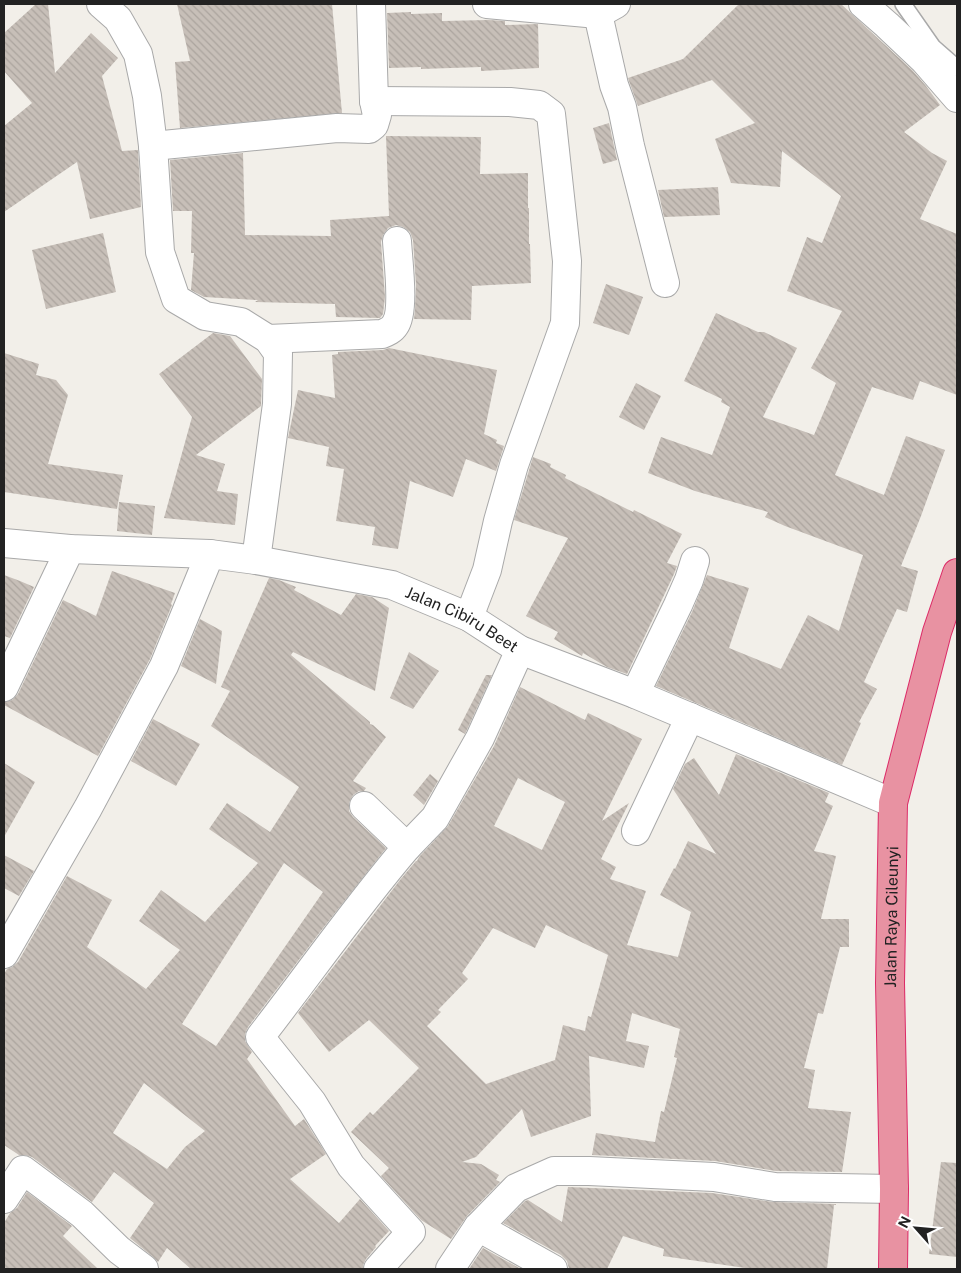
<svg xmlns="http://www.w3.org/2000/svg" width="961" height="1273" viewBox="0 0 961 1273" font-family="'Public Sans',sans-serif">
<defs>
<pattern id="building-back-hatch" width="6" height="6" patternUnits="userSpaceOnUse" patternTransform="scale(1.25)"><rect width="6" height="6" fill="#c7bfb8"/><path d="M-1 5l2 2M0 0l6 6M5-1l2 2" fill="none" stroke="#aba49e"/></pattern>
</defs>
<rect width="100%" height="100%" fill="#f2efe9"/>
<g fill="url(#building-back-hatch)" fill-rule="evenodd">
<polygon points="36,4 48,4 55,73 91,33 118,58 102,76 122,151 138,150 141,207 90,219 77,162 4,212 4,126 32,103 4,71 4,33"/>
<polygon points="177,4 332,4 342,113 180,128 175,62 190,61"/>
<polygon points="739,4 841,4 913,71 926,86 940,105 904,132 932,153 947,161 920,219 957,234 957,395 920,381 913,400 872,387 835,475 884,495 906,436 945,450 921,516 901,566 918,571 907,612 897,609 864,682 877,689 859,722 861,723 842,765 656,686 692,612 707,575 749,588 729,648 781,669 808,615 839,631 863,555 785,526 765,517 768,512 695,491 648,473 661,437 712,455 730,407 721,402 722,399 684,381 716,313 758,332 764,332 797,348 763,417 814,435 836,383 811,368 842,311 787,291 807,237 822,243 841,196 782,151 780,187 731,183 715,139 755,123 712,80 638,106 629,81 628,78 683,59"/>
<polygon points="411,12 411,14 442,13 442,21 488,20 505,21 505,25 538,24 539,68 481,71 481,67 421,69 421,67 389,68 387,13"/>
<polygon points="609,123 617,160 603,164 593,128"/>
<polygon points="386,136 481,137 480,174 528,173 528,208 529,208 529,244 530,244 531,283 472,286 471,320 414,319 415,309 416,285 413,240 410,232 403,227 396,225 388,228 383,235 381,242 385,297 383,314 380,318 336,317 335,304 255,302 258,300 204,297 191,290 194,253 191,253 192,211 173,211 170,160 243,153 245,235 331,236 330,220 389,216"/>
<polygon points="718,187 720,215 664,217 658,190"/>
<polygon points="103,233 116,292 46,309 32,250"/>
<polygon points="606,284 643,297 629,335 593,323"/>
<polygon points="213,333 230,336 262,379 261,406 196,455 225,464 217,491 238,494 235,525 164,518 192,417 159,374"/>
<polygon points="389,348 497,370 484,434 497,440 496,443 504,446 496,471 466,459 453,497 410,481 398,549 372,545 375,527 336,521 344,469 326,466 329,447 288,438 298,390 335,398 332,355 338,354 338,352 383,350"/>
<polygon points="4,353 39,364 36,375 56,380 68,395 48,464 123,475 117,509 4,492"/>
<polygon points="636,383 661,396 644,430 619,417"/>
<polygon points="533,457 551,464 550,467 566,475 565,478 633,512 634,510 682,534 667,563 677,566 674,574 627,674 607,667 583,653 582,656 554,639 558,632 526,616 568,538 514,520"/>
<polygon points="119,502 155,506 152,535 117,531"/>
<polygon points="112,571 175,593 171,604 172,605 150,659 98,756 4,705 4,702 12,700 18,694 63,600 96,616"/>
<polygon points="4,575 20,581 34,587 10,638 4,636"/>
<path d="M269,578L279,580L296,587L294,590L341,615L356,594L372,597L389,608L375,691L293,652L291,655L370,722V724L373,725L386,737L353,781L366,788L364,791H359L353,795L349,803V811L353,817L386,848L320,932L248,1027L245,1034V1041L252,1052L247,1059L295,1126L304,1119L326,1154L290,1179L339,1223L360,1199L389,1231L375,1246L376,1247L366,1259L363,1265V1269H191L167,1248L158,1262L153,1257L130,1238L154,1203L114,1172L92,1202L32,1157L25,1155H19L4,1145V974L7,969L12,967L18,962L67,876L112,900L87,947L146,989L180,950L139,921L161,890L205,922L258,863L209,829L227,803L270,832L299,787L211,726L230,691L221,687ZM284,863L323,892L216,1046L182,1024ZM144,1083L205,1131L185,1147L167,1169L113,1133Z"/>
<polygon points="200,619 222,631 216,684 181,666"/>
<polygon points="409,652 439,671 413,709 390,698"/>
<polygon points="486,675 492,675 465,734 458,730"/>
<path d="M520,687L585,720L588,713L642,739L602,821L629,803L601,859L616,867L610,879L646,891L627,945L678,957L691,912L660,895L674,868L675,869L688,841L716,854L673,789L685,764L694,758L719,795L736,754L829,793L825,802L833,806L814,851L836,856L821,919H849V947H840L823,1014L818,1013L804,1068L815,1070L808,1108L851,1112L842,1172L776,1171L715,1161L592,1155L596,1133L655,1142L661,1111L664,1112L677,1058L674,1057L680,1029L632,1013L626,1041L649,1046L644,1068L589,1056L591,1116L531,1137L522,1109L476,1157L462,1162L481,1164L499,1175L496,1180L500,1182L467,1216L451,1239L421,1220L381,1176L389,1168L351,1132L370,1112L373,1115L419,1068L369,1020L329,1052L298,1013L400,880L416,861H417L419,857L448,826L494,746ZM518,778L565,802L542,850L494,826ZM546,925L608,955L591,1017L588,1016L585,1031L563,1025L555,1060L486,1084L427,1026L441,1012L438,1010L468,979L462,973L493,928L535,948Z"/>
<polygon points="153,719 200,744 176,786 131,761"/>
<polygon points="4,763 35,782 4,837"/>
<polygon points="430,774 438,781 424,805 413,795"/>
<polygon points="4,855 34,871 19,896 4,888"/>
<polygon points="941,1162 957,1163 957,1257 929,1254"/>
<polygon points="568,1187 712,1193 773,1202 836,1204 836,1205 834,1205 827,1269 752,1269 663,1256 664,1249 623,1236 607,1269 569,1269 567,1261 561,1255 503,1223 525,1201 528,1200 562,1222"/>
<polygon points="27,1192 72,1226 63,1236 98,1269 4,1269 4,1223 10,1213 17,1208"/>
<polygon points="483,1248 521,1269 469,1269"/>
</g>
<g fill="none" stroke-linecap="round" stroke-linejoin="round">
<defs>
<polyline id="lane" points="903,4 933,47 957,68"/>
<g id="street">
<polyline points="101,4 118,19 138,54 147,96 153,146 160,252 176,299 205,316 241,322 268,339 278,353 277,404 256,560"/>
<polyline points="487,4 598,14 616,4"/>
<polyline points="863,4 887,25 924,60 957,98"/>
<polyline points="598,14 614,85 622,107 630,146 665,283"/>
<polyline points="374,101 510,102 539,105 551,114 567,261 565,323 514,465 498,521 487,570 469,617"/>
<polyline points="153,146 337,128 369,129 374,125 377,115 374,101 371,4"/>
<path d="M268,339L382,334C387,332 392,330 395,325C405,311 398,260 397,241"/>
<path id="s1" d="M4,543L70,549L210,554L256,560L392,585L469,617L520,650L635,694L893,803"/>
<polyline points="4,687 70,549"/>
<polyline points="635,694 678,605 689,580 695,561"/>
<path d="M364,806L407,847C355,908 309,974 260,1037L312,1102L351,1166L411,1232L378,1269"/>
<polyline points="636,831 690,717"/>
<polyline points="407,847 435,818 480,738 520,650"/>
<polyline points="4,954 88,808 164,666 210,554"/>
<polyline points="4,1199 23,1170 82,1214 119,1250 144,1269"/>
<polyline points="478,1227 553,1269"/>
<polyline points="450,1269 478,1227 516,1188 554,1171 589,1171 714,1177 775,1187 894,1189"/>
</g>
<g id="highway">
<path id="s2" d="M893,1269L894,1189L890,983L893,803L937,632L957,573"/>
</g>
</defs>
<use href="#lane" stroke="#a9a9a9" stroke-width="18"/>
<use href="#street" stroke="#a9a9a9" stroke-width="30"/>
<use href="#highway" stroke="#dc2a67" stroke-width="30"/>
<use href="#lane" stroke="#fff" stroke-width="15"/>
<use href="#street" stroke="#fff" stroke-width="28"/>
<use href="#highway" stroke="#e892a2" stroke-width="28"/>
</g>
<g text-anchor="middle" stroke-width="4" stroke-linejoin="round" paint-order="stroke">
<g font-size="16" fill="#222" stroke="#fff">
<text dy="6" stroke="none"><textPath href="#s1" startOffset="469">Jalan Cibiru Beet</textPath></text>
<text dy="6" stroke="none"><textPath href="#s2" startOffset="352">Jalan Raya Cileunyi</textPath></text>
</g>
</g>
<rect width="961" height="1273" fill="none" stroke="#222222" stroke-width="10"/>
<g transform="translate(916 1228) rotate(297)" stroke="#ffffff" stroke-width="4" paint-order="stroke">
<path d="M0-4L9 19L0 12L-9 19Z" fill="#222222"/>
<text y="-8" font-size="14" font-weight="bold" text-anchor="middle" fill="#222222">N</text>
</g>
</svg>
